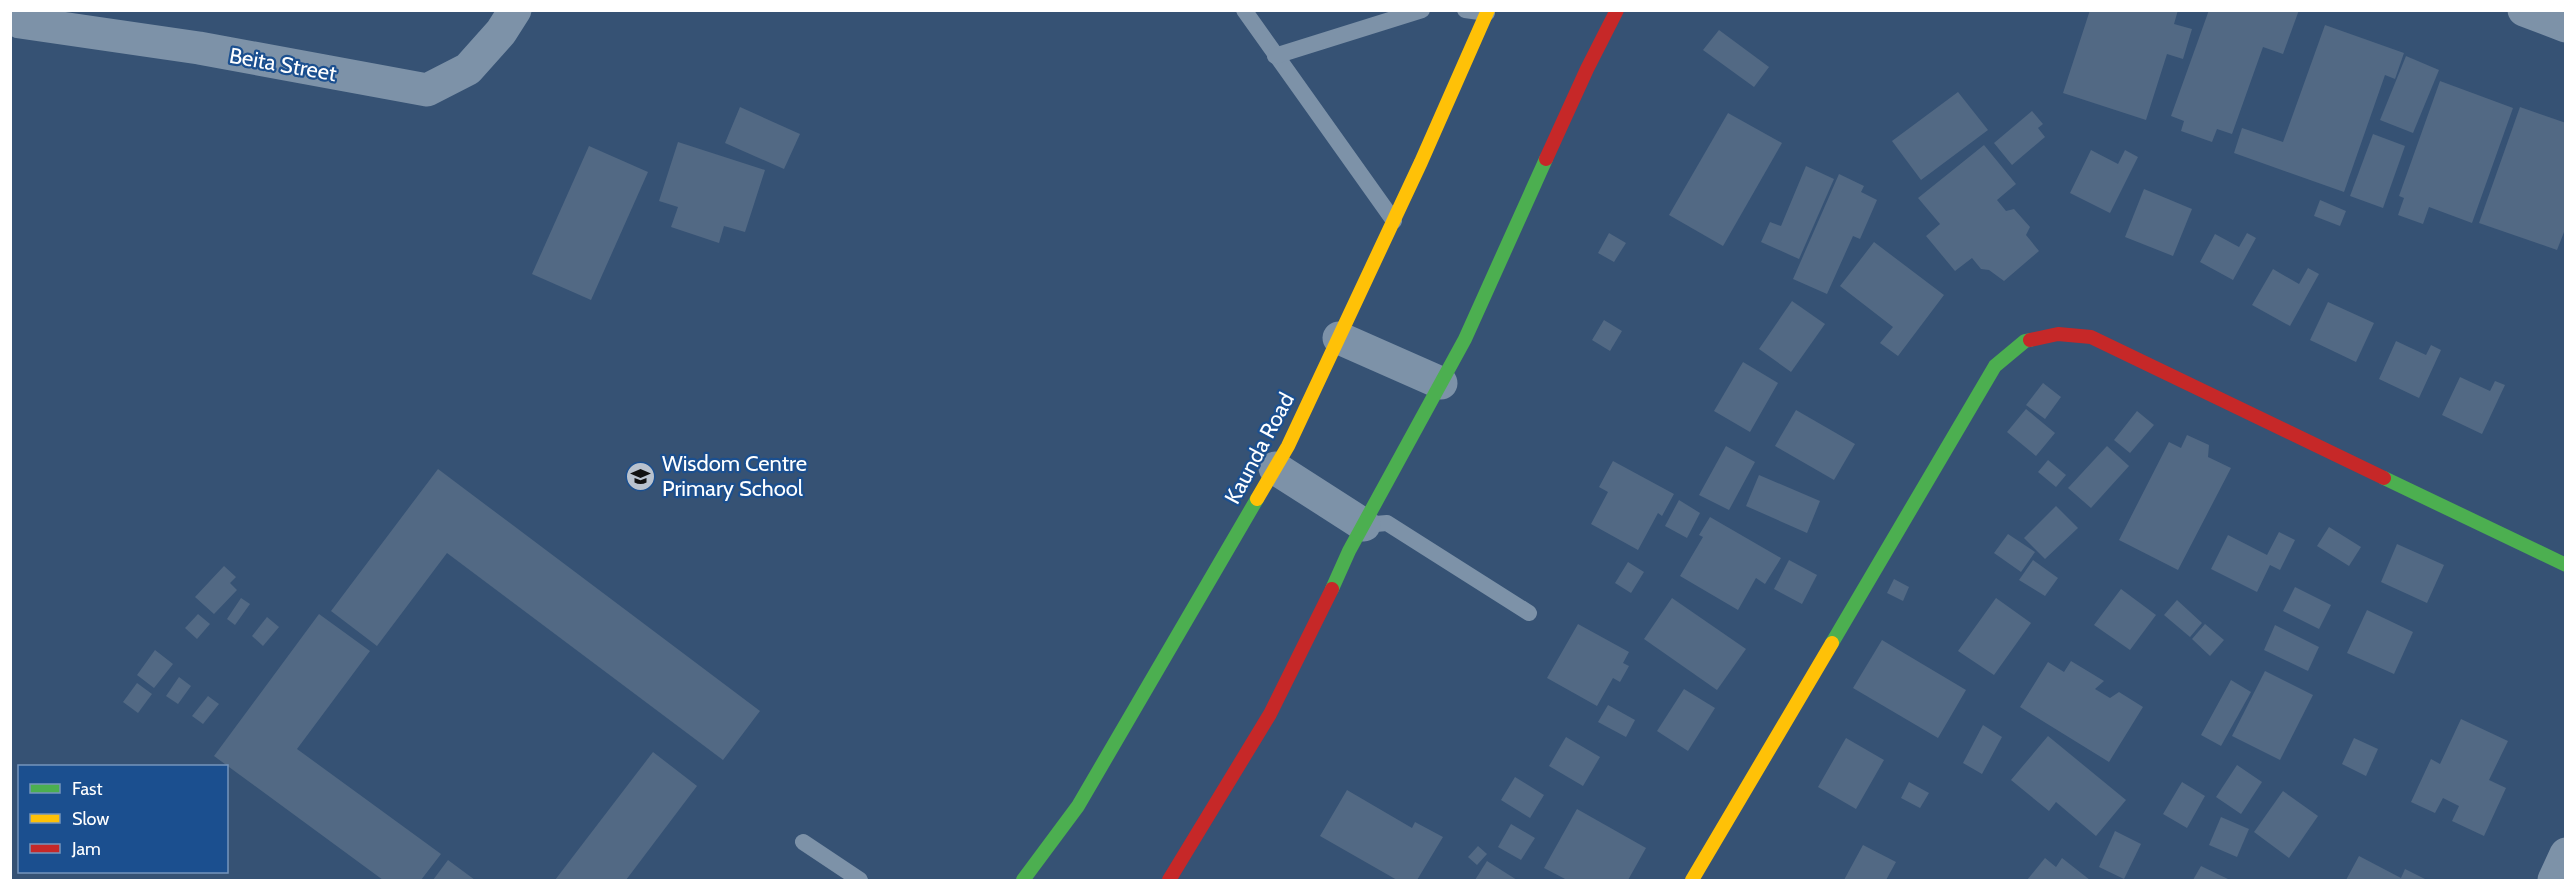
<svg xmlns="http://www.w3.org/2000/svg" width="2576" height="891" viewBox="0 0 2576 891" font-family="Cabin,sans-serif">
<rect width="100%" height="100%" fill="#365274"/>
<g fill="#526984">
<polygon points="2090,10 2178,10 2174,24 2192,29 2183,59 2167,54 2146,120 2063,93"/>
<polygon points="2209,10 2299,10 2283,54 2263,47 2232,134 2217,129 2212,142 2181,131 2184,121 2171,116"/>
<polygon points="2325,25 2404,53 2395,79 2385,75 2344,192 2234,153 2242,128 2283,142"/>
<polygon points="1719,30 1769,67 1754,87 1703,50"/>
<polygon points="2406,56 2439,70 2413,133 2380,120"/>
<polygon points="2440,81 2513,108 2472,223 2429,207 2423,224 2398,215 2404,198 2399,196"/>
<polygon points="1958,92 1988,130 1921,180 1892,141"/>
<polygon points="740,107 800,134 784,169 725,143"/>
<polygon points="2520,107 2566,123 2566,227 2557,250 2479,223"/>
<polygon points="2032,111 2043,124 2038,128 2045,137 2012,165 1994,143"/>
<polygon points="1728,113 1782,143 1723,246 1669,215"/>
<polygon points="2373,134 2405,146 2383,208 2350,196"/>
<polygon points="678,142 765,170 745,232 724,226 719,243 671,227 678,207 659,201"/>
<polygon points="1984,145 2016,184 1997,200 2006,211 2014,209 2030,227 2026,235 2039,251 2004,281 1989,270 1981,269 1972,258 1955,271 1926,236 1940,224 1918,198"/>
<polygon points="589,146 648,172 591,300 532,274"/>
<polygon points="2091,150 2118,164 2125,150 2138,157 2110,213 2070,193"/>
<polygon points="1806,166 1834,179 1799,259 1761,242 1770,222 1781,226"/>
<polygon points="1839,174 1864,186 1861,192 1877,200 1860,239 1853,236 1827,294 1793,279"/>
<polygon points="2144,189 2192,209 2173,256 2125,237"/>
<polygon points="2320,200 2346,211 2340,226 2314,216"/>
<polygon points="1609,233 1626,243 1614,262 1598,253"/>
<polygon points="2247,233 2256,238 2233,280 2200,262 2215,234 2239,247"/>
<polygon points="1874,242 1944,295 1898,356 1880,343 1893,327 1840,286"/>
<polygon points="2308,268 2319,274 2290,326 2252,305 2273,269 2299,284"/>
<polygon points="1792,301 1825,324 1791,372 1759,349"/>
<polygon points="2328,302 2374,323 2356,362 2310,340"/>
<polygon points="1604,320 1622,331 1610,351 1592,340"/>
<polygon points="2396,341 2426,355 2431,345 2441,350 2419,398 2379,379"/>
<polygon points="1743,362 1778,383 1750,432 1714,411"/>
<polygon points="2460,377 2490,391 2495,381 2505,385 2482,434 2442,415"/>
<polygon points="2043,383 2061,397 2045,419 2026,405"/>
<polygon points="2026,409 2055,433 2036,456 2007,432"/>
<polygon points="1796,410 1855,444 1834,480 1775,446"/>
<polygon points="2137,411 2154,425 2130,453 2114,440"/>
<polygon points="2187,435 2209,445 2208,457 2231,468 2178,570 2119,540 2169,442 2181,448"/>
<polygon points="1726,446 1755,462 1729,510 1699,495"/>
<polygon points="2107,446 2129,466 2091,508 2068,488"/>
<polygon points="2048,460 2066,475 2056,487 2038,472"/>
<polygon points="1613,461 1674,494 1662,516 1658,513 1638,550 1591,524 1608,492 1599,487"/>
<polygon points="438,469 760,711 723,760 447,553 377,646 331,611"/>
<polygon points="1759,475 1820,501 1807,533 1746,506"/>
<polygon points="1679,500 1700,513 1687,538 1665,526"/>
<polygon points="2056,506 2078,528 2045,559 2024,538"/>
<polygon points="1710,517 1781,558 1765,584 1756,578 1738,610 1680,576 1703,537 1699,535"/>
<polygon points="2329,527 2361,547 2349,566 2317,546"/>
<polygon points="2279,532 2295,540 2280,570 2270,565 2257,592 2211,569 2228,535 2267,555"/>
<polygon points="2008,534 2035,552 2021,572 1994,553"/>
<polygon points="2397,544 2444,565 2427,603 2381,582"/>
<polygon points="1789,560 1817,575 1802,604 1774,589"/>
<polygon points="2033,560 2058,578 2045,596 2019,580"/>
<polygon points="1628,562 1644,572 1631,593 1615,583"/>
<polygon points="224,566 236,577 230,583 237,590 214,614 195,597"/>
<polygon points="1894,579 1909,587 1903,601 1887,593"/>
<polygon points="2295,587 2331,605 2319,629 2283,611"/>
<polygon points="2121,589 2156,615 2130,650 2094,625"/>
<polygon points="241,598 250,604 235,625 227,619"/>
<polygon points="1672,598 1746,649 1717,690 1644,639"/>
<polygon points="1996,598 2031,623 1994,675 1958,651"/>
<polygon points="2177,600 2202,623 2190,637 2164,615"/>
<polygon points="2367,610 2413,632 2394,674 2347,653"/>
<polygon points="198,614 210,624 197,639 185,628"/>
<polygon points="319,614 370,651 297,749 441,854 421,880 383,880 214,756"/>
<polygon points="267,617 279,627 263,646 252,636"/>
<polygon points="1578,624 1629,652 1623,663 1629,666 1620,682 1613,678 1597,706 1547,678"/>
<polygon points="2205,624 2224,640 2210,656 2192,639"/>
<polygon points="2275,625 2319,647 2308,671 2264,650"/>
<polygon points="1882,640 1966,690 1938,738 1853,688"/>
<polygon points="155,650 173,664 154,688 137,675"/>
<polygon points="2071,661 2104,681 2095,689 2110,698 2119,692 2143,707 2109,762 2020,707 2048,662 2064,672"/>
<polygon points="2265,671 2313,695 2280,760 2232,736"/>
<polygon points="179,677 191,686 178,704 166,696"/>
<polygon points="2231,680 2251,692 2221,746 2201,735"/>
<polygon points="137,683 152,694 138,713 123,702"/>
<polygon points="1684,689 1715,708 1688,751 1657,731"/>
<polygon points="208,696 219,704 203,724 192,716"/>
<polygon points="1608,705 1635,720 1626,737 1598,722"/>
<polygon points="2461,719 2508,741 2489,780 2506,788 2484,836 2452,821 2459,806 2443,798 2435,813 2411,802 2431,759 2440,764"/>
<polygon points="1983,725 2002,737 1982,774 1963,763"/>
<polygon points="2048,736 2126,800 2096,836 2056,802 2049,811 2011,780"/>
<polygon points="1566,737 1600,757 1583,786 1549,766"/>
<polygon points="1846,738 1884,760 1856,809 1818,787"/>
<polygon points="2354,738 2378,749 2366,776 2342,764"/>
<polygon points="653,752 697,786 626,880 555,880"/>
<polygon points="2237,765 2262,782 2241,814 2216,797"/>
<polygon points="1515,777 1544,795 1530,818 1501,800"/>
<polygon points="1909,782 1929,793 1920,808 1901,798"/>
<polygon points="2182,782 2205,796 2187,828 2163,814"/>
<polygon points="1347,790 1412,828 1415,822 1443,837 1417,880 1397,880 1320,836"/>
<polygon points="2283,791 2318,816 2289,858 2254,832"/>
<polygon points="1577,809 1646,848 1628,880 1567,880 1544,868"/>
<polygon points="2221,817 2249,829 2237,857 2209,845"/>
<polygon points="1511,824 1535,838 1521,860 1498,847"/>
<polygon points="2115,831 2141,844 2124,879 2099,867"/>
<polygon points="1863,845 1896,862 1886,880 1844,880"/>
<polygon points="1478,846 1487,854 1477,865 1468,857"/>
<polygon points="2359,856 2401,878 2405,869 2427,880 2346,880"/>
<polygon points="2045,858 2056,867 2062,858 2090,880 2027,880"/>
<polygon points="448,860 475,880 433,880"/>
<polygon points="1487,861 1517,880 1475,880"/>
<polygon points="2201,866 2230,880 2193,880"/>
</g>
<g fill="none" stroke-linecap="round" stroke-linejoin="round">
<g stroke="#7d92a8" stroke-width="16">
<polyline points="1244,10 1394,221"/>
<polyline points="1465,10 1487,13"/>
<polyline points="1275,56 1422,10"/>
<polyline points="1364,525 1387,523 1529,613"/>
<polyline points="803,842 860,880"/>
</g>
<g stroke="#7d92a8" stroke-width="33">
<polyline points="2524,10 2566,26"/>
<polyline points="20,22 199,48 427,90 468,69 501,32 515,10"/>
<polyline points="1339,338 1441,383"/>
<polyline points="1275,468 1364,525"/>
<polyline points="2554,880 2566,854"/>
</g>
<g stroke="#4caf50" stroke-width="14">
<polyline points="2384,478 2566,565"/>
<polyline points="1332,589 1349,551 1465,339 1546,159"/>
<polyline points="1832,643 1995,366 2025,341 2030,340"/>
<polyline points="1023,880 1078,806 1257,499"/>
</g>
<g stroke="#ffc107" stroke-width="14">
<polyline points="1257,499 1288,446 1421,162 1488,10"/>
<polyline points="1692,880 1832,643"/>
</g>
<g stroke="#c62828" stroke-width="14">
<polyline points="1546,159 1587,69 1617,10"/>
<polyline points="2030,340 2058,334 2091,337 2384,478"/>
<polyline points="1169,880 1270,714 1332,589"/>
</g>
</g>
<defs>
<symbol id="school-disc" viewBox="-11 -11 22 22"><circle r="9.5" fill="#b9c2ce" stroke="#1b4f8f"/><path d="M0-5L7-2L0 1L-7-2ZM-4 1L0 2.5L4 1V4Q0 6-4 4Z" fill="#111"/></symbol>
</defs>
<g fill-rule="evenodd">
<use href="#school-disc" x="624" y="460" width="33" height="33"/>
</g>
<g text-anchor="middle" stroke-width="4.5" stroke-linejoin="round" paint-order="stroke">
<g font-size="22" fill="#fff" stroke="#1b4f8f">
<text transform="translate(283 64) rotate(10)" y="8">Beita Street</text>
<text transform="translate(1259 448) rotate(-62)" y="8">Kaunda Road</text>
</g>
<g font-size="22" fill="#fff" stroke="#1b4f8f" text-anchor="start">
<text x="662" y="471">Wisdom Centre<tspan x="662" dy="25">Primary School</tspan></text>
</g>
</g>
<rect width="2576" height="891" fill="none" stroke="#ffffff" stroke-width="24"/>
<rect x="18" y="765" width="210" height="108" fill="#1b4f8f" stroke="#7695bc" stroke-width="1.5"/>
<rect x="30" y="784" width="30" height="9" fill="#4caf50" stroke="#7695bc" stroke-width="1.5"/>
<text x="72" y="795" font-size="18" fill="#ffffff">Fast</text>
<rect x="30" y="814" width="30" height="9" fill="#ffc107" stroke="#7695bc" stroke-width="1.5"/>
<text x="72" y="825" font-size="18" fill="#ffffff">Slow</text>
<rect x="30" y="844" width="30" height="9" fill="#c62828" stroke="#7695bc" stroke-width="1.5"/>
<text x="72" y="855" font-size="18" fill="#ffffff">Jam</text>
</svg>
